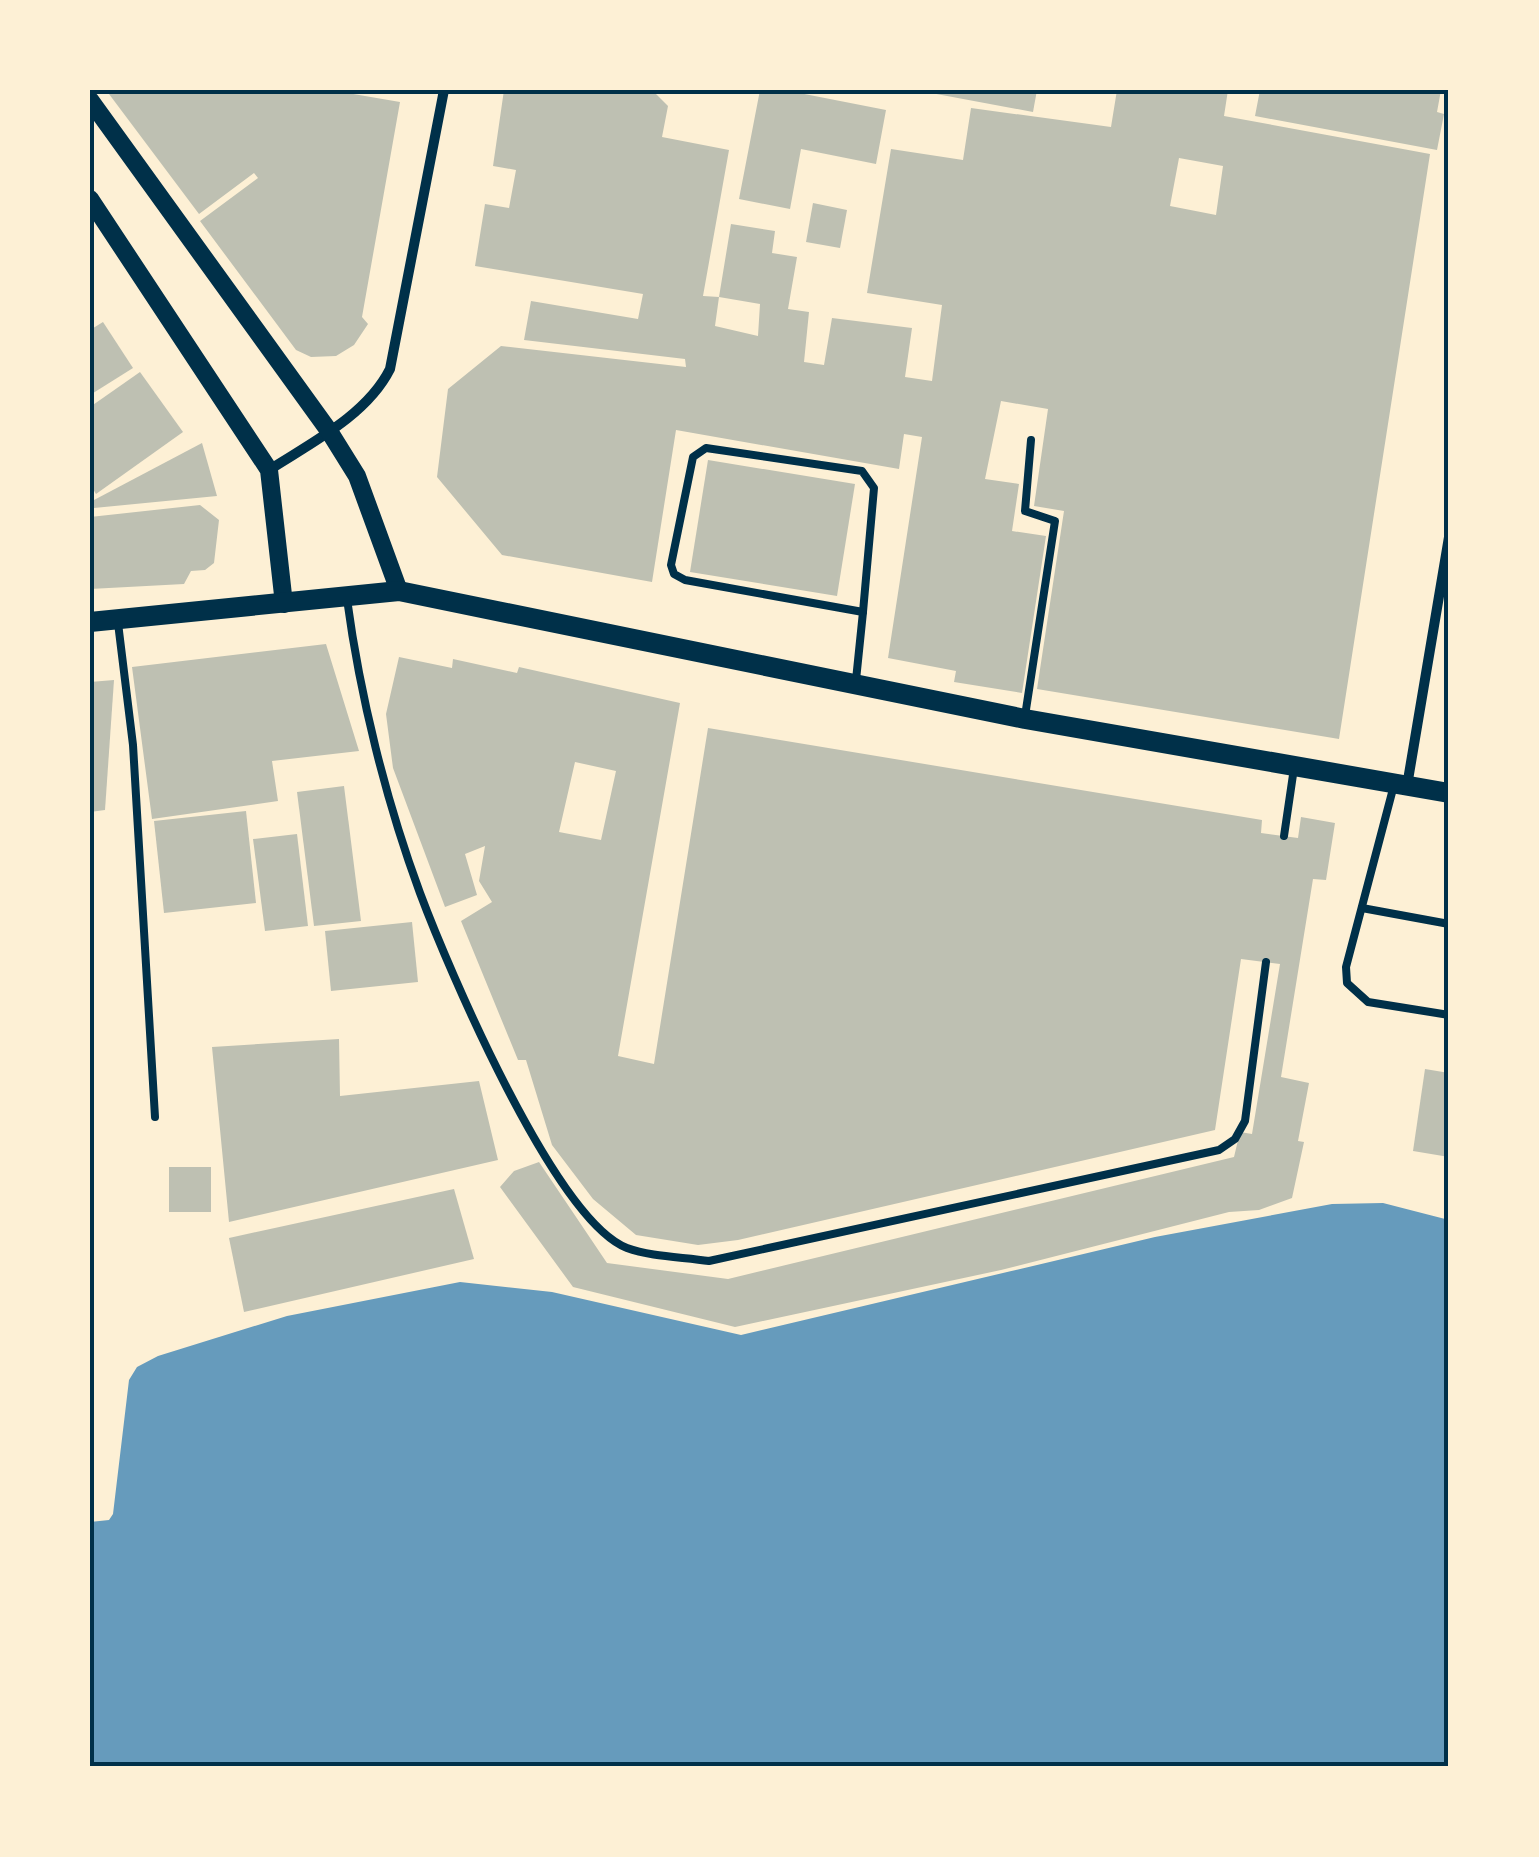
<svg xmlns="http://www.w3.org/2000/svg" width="1539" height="1857" viewBox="0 0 1539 1857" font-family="'Open Sans',sans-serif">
<rect width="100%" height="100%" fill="#fdf0d5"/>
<polygon fill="#669bbc" points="1383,1203 1449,1220 1449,1767 90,1767 90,1522 109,1520 113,1514 129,1380 137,1367 158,1356 287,1316 460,1282 552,1292 741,1335 1155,1237 1332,1204"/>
<g fill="#bec0b2" fill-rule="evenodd">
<polygon points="106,90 330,90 400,102 362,317 368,324 354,345 336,356 311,357 296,350 200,221 258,178 254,173 199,214"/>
<path d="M504,90H652L668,106L662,137L729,150L703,296L719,297L715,326L758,336L760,304L719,297L731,224L775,231L772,253L797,257L788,309L809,312L804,362L824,365L832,318L912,328L905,377L932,381L942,305L867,293L891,149L963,160L971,108L1111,127L1117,90H1228L1224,116L1430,154L1339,739L1037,689L1064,511L1034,506L1048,409L1001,401L985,479L1019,484L1012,531L1046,536L1022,693L954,682L956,671L888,658L922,437L904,434L899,469L676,430L652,582L502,555L437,477L448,389L501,346L686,367L685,359L524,340L531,301L638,319L643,294L475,266L485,204L509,208L516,170L493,166ZM1179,158L1223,166L1216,215L1170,206Z"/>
<polygon points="760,90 784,90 886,110 876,164 801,149 790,209 739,199"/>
<polygon points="915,90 1037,90 1033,112"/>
<polygon points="1260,90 1441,90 1437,112 1444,114 1437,150 1255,116"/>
<polygon points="813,203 847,210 840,248 806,242"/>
<polygon points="103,322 133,368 90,395 90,330"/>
<polygon points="140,372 183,432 96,494 90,484 90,407"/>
<polygon points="202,443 217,496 94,508 94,500"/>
<polygon points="708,460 855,484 837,596 690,572"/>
<polygon points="200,505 219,520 214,563 205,570 191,571 184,584 90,589 90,517"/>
<polygon points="326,644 359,751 272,761 278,801 152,819 132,667"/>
<path d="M399,657L452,668L453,659L517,673L519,667L680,703L618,1056L654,1064L708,728L1262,820L1261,833L1298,838L1301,817L1335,823L1326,880L1313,879L1281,1077L1309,1083L1298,1141L1304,1142L1292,1198L1259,1210L1229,1212L1001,1270L735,1327L573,1287L500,1187L514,1171L539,1162L607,1263L728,1279L1234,1157L1240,1132L1252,1134L1280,964L1241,959L1215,1130L738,1240L698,1245L636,1235L593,1199L552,1145L526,1060H518L461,921L492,902L479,881L485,846L465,854L477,895L445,907L393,768L386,714ZM575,762L616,771L601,840L559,832Z"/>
<polygon points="114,680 105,810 90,812 90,682"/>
<polygon points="344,786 361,921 314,926 297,792"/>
<polygon points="246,811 256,903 164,913 154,821"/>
<polygon points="297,834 308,926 265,931 253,839"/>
<polygon points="412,922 418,982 331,991 325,931"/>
<polygon points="339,1039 340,1096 479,1081 498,1160 229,1222 212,1047"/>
<polygon points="1425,1069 1449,1073 1449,1157 1413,1151"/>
<rect x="169" y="1167" width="42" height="45"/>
<polygon points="454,1189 474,1259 244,1312 229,1238"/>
</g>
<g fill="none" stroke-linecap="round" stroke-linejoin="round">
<g stroke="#003049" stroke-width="8">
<polygon points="706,448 862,471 874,488 863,612 685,580 674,574 671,565 693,457"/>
<path d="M347,599C360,696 386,801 420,893C448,968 555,1220 627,1248C651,1257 684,1257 709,1261L1219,1150L1235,1139L1245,1121L1266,962"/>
<polyline points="118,623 133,745 155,1117"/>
<polyline points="856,680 863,612"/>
<polyline points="1025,716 1055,521 1025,511 1031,440"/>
<polyline points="1394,785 1346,967 1347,983 1368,1002 1449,1015"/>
<polyline points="1284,836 1294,768"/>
<polyline points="1362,908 1449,924"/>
</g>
<g stroke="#003049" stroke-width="10">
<path d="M269,470C311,443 367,415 390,369L444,90"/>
<polyline points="1407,786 1449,537"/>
</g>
<g stroke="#003049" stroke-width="18">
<polyline points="90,100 329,431 357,476 399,591"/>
<polyline points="90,199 269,470 284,604"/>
</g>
<polyline stroke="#003049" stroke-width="20" points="90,622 399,591 1025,719 1449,793"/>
</g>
<rect width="1539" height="1857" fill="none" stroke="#fdf0d5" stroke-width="185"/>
<rect x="92" y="92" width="1354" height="1672" fill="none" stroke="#003049" stroke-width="4"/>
</svg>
